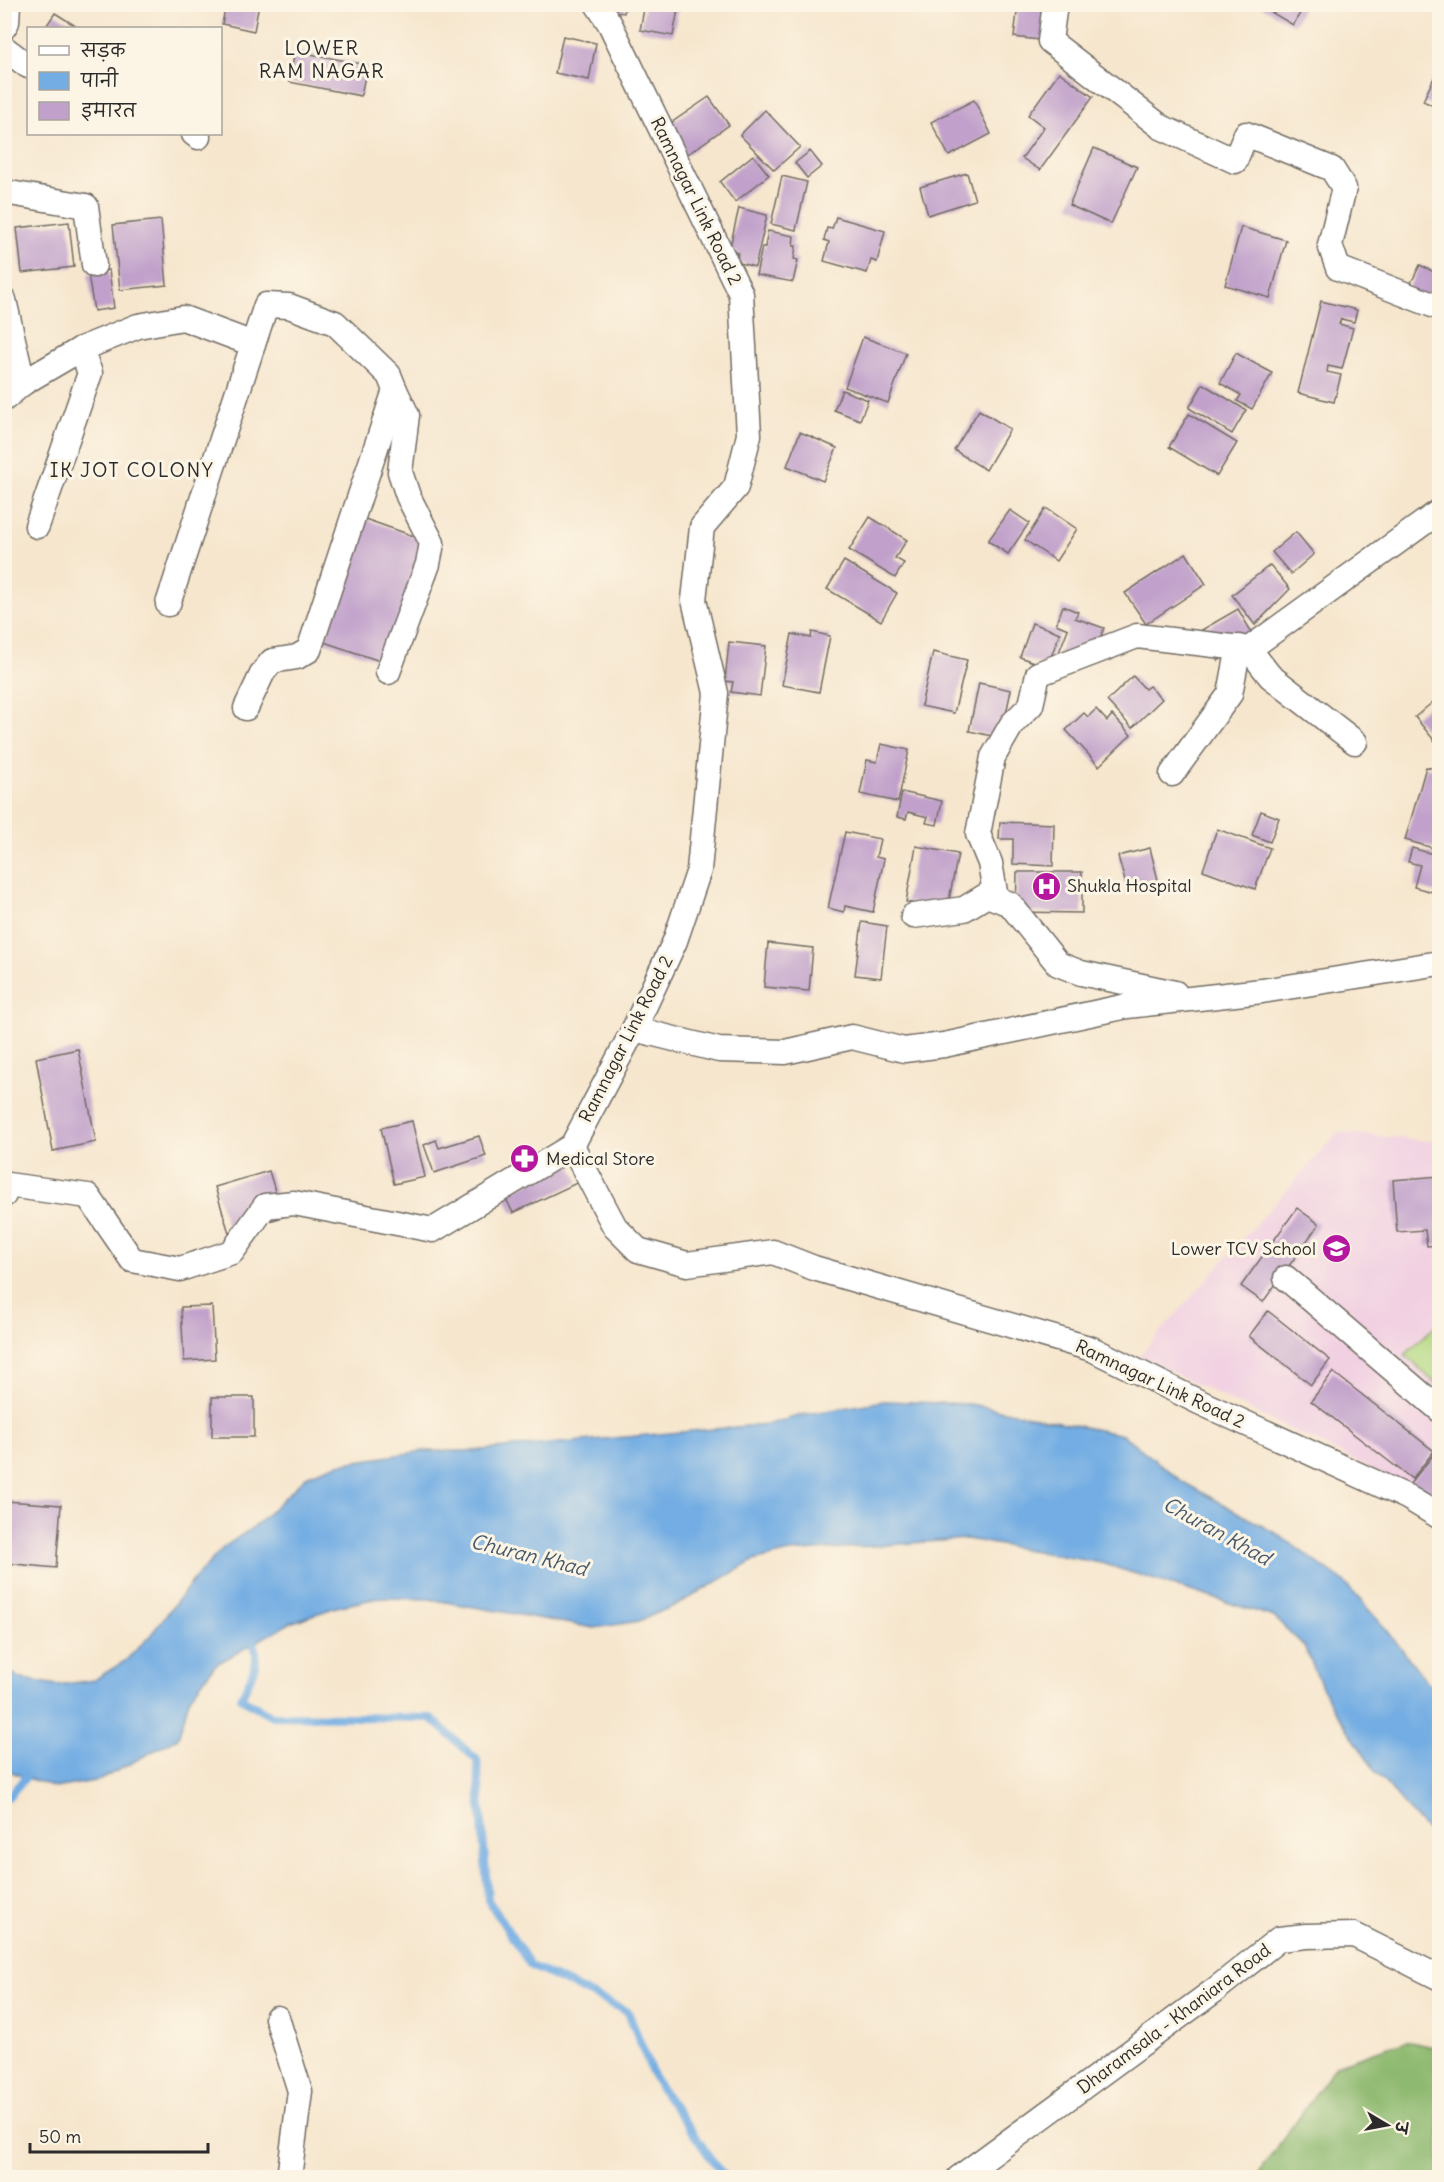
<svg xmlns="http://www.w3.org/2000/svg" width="1444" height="2182" viewBox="0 0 1444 2182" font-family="Delius,'Playpen Sans Deva',sans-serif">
<rect width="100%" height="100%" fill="#fcf5e5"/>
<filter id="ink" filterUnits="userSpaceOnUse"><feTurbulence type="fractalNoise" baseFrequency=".0167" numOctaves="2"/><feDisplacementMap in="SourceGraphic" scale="12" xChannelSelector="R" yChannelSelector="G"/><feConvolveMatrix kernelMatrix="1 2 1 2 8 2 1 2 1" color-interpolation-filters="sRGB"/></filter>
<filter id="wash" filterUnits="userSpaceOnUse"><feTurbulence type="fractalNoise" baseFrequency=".008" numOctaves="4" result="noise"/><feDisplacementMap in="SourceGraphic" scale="24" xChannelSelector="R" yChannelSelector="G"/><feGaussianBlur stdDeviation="1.35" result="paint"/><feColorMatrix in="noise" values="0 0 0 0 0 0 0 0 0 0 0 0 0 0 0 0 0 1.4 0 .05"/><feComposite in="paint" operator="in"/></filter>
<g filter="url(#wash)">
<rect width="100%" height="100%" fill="#f6e6ce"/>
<polygon fill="#f1d0e2" points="1338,1132 1439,1142 1439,1502 1139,1356"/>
<polygon fill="#b3d982" stroke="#6f8256" stroke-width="1.5" points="1439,1322 1439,1387 1405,1355"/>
<polygon fill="#8eb970" stroke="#5c724e" stroke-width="1.5" points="1406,2041 1439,2048 1439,2177 1256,2177 1336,2065"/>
<polygon fill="#73ade3" stroke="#4f6c87" stroke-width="1.5" points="884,1401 970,1404 1123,1435 1183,1482 1277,1534 1343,1581 1386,1629 1439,1697 1439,1845 1374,1770 1327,1698 1304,1646 1274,1617 1101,1563 967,1539 790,1552 753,1561 678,1604 639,1621 594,1628 429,1599 378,1598 336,1607 290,1623 215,1665 190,1697 178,1738 100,1780 55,1788 14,1773 5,1767 5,1668 19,1678 57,1685 94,1680 125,1661 149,1637 195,1578 224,1547 256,1525 308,1475 338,1464 423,1451 471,1451 769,1424 802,1415"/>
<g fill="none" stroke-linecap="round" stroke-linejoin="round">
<g stroke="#73ade3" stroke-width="8">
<path d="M247,1636C267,1652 249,1681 241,1698L272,1716L431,1718L477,1760L488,1900L531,1966L628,2012L655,2080L725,2178"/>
<polyline points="4,1797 8,1797 32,1770"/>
</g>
</g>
<g id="blocks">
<g fill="#c1a1cb">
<polygon points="226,4 259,4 254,31 222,24"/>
<polygon points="607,4 626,4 624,13 606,10"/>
<polygon points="645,4 679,4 673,36 640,30"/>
<polygon points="1018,4 1052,4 1048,41 1014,37"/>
<polygon points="1259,5 1305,5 1293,25"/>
<polygon points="55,13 79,28 45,28"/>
<polygon points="563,36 596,43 589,80 555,73"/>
<polygon points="295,51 367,65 361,96 289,82"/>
<polygon points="1440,65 1440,109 1423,101"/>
<polygon points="1059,72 1093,97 1040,170 1022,158 1044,127 1028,115"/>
<polygon points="709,97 729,125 685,156 665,127"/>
<polygon points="974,100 991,134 949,156 931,122"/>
<polygon points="765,110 800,147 774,170 740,135"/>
<polygon points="1094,148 1137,167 1111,224 1069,205"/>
<polygon points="810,151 822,166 807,178 795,163"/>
<polygon points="753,155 769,175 735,202 720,182"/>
<polygon points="967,173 975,200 928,215 920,187"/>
<polygon points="782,176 807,182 796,230 771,224"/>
<polygon points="739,208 767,215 755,267 736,262 738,253 729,251"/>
<polygon points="836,217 885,231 877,262 871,260 867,273 824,261 829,242 824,240 827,228 832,229"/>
<polygon points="161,220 167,285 120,290 113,225"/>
<polygon points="69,222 74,267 22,273 17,228"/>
<polygon points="1241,227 1286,240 1270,298 1225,285"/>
<polygon points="768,231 794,236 793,246 796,246 794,259 798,260 793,282 756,275 762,247 765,247"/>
<polygon points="1420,265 1440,275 1440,298 1402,301"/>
<polygon points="109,270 114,308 94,311 88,274"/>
<polygon points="1321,301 1357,310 1354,322 1341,319 1339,324 1353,328 1342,369 1328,366 1327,372 1341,375 1334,402 1298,393"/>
<polygon points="863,337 906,353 888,403 845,387"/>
<polygon points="1236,353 1272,373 1252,409 1237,401 1241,395 1220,383"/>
<polygon points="1203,384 1246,410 1232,434 1189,408"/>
<polygon points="842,390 868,400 860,420 834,410"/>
<polygon points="979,410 1010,429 986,470 954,450"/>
<polygon points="1189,414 1237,443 1217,476 1169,447"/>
<polygon points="800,432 837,448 823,481 787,466"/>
<polygon points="1046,508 1077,529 1056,561 1025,540"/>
<polygon points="1010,510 1029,523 1008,554 988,541"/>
<polygon points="870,517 907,540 895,558 904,563 895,578 849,550"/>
<polygon points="365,519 425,540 383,662 324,642"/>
<polygon points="1296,532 1314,554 1291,574 1272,552"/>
<polygon points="1186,553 1206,584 1146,624 1125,593"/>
<polygon points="844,561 897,593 881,621 827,589"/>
<polygon points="1270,565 1290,589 1255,625 1232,595"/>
<polygon points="1063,606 1078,612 1075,618 1104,628 1095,651 1058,655 1068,629 1056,624"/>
<polygon points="1238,609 1255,638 1218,661 1200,631"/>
<polygon points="1032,623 1060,633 1047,667 1020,657"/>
<polygon points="812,632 830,636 819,692 782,685 792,634 811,638"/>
<polygon points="729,642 766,646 760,696 731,692 733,682 725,681"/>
<polygon points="933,652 967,660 954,713 921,706"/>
<polygon points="1133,676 1145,689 1149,686 1162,699 1132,728 1107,701"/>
<polygon points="979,683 1011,690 1001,738 969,731"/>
<polygon points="1440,696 1440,743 1438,745 1415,717"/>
<polygon points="1096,709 1107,721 1112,715 1131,735 1099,766 1066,730 1084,713 1088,717"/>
<polygon points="881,744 909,750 898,802 860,794 867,760 877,762"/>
<polygon points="1426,767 1440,770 1440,850 1405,840"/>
<polygon points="902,792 942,801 937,825 926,823 928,817 908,812 906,819 897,817"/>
<polygon points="1261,811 1279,818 1270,842 1252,835"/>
<polygon points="1000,822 1054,824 1053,866 1013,864 1013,839 999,839"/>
<polygon points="1217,829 1270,848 1255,889 1203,870"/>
<polygon points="845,832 880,839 876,857 884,859 873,912 845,906 844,912 828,908"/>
<polygon points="916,846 958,854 947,910 906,902"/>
<polygon points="1150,848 1159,884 1128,892 1118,856"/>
<polygon points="1412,848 1440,856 1440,894 1414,887 1420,865 1408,862"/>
<polygon points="1017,872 1082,872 1082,913 1016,912"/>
<polygon points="862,922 887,926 881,978 855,975"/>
<polygon points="768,943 813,948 809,991 764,987"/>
<polygon points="78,1049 96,1142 53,1151 36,1058"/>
<polygon points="412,1121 425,1177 394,1184 381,1128"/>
<polygon points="479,1136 486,1156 434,1173 424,1145 436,1140 439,1148"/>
<polygon points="570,1163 579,1182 513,1213 504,1194"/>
<polygon points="269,1171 283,1217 229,1233 215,1187"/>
<polygon points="1440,1176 1440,1245 1427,1246 1425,1230 1397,1232 1393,1180"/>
<polygon points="1297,1208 1319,1224 1263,1302 1241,1286"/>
<polygon points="212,1306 215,1359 184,1361 181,1307"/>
<polygon points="1268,1311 1330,1360 1311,1385 1249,1336"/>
<polygon points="1333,1372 1434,1451 1412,1479 1311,1401"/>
<rect x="212" y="1397" width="42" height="40"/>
<polygon points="1434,1454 1440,1458 1440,1510 1409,1485"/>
<polygon points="6,1501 61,1505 56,1568 4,1563"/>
</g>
</g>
</g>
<g filter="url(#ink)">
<use href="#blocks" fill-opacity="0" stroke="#726c64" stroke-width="1.5"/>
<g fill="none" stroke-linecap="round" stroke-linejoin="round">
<defs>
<g id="minor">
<polyline points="597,4 610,24 741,294 749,435 736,487 702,527 694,600 716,693 699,870 675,941 634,1029 572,1146 615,1227 638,1250 687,1264 773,1252 814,1268 1092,1349 1197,1401 1407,1497 1440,1517"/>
<polyline points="1055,4 1050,41 1161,127 1235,161 1246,134 1332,169 1344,188 1330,245 1338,268 1440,308"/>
<polyline points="4,27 7,22 8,4"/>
<polyline points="4,48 28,66"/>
<polyline points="194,134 198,137"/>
<polyline points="4,192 86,206 94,265"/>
<polyline points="4,300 23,383"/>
<polyline points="4,399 23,383 81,349 138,326 183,318 253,344"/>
<polyline points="37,526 90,373 81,349"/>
<polyline points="168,604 266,305 289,306 335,323 389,375 395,390 309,650 297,657 272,661 263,672 246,708"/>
<polyline points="1249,649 1270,676 1355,742"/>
<polyline points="388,672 428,564 432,543 408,496 400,472 407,415 395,390"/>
<polyline points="1172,774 1230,694 1239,647"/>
<polyline points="996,898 990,863 978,834 993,757 1012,724 1031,705 1038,674 1137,636 1249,649 1440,511"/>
<polyline points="913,916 964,909 987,895 1010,904 1058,964 1081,973 1175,993"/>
<polyline points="634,1029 719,1050 785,1052 852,1037 904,1050 944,1045 1127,1006 1262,991 1440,963"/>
<polyline points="4,1195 8,1185 88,1196 132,1260 180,1269 232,1252 265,1206 294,1203 433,1230 572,1146"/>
<polyline points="1286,1278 1440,1410"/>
<polyline points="277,2018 300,2091 289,2178"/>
<polyline points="959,2178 1215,1990 1279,1939 1306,1936 1354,1935 1440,1978"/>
</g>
</defs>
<use href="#minor" stroke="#726c64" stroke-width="27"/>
<use href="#minor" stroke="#fff" stroke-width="24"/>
</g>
</g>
<defs>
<symbol id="hospital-disc" viewBox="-11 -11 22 22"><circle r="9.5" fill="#b5179e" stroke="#fcf5e5"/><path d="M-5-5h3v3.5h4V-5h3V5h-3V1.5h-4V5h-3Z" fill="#fff"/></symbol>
<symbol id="pharmacy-disc" viewBox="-11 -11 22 22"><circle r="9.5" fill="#b5179e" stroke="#fcf5e5"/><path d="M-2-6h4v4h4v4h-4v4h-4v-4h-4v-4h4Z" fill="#fff"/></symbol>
<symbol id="school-disc" viewBox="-11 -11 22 22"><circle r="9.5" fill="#b5179e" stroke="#fcf5e5"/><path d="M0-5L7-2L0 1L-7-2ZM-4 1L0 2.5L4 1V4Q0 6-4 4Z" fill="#fff"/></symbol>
</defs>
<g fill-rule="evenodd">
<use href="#hospital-disc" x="1030" y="870" width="33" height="33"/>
<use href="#pharmacy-disc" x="508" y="1142" width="33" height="33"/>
<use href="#school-disc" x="1320" y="1232" width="33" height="33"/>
</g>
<g text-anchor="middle" stroke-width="6" stroke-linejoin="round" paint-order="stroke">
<g font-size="18" fill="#2b2b2b" stroke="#fcf5e5">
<text transform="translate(696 201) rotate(64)" y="6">Ramnagar Link Road 2</text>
<text transform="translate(626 1039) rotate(-63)" y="6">Ramnagar Link Road 2</text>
<text transform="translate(1160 1384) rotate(25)" y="6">Ramnagar Link Road 2</text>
<text transform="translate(1174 2019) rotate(-37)" y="6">Dharamsala - Khaniara Road</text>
</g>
<g font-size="18" fill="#2b2b2b" stroke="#fcf5e5" text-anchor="start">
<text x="1067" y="892">Shukla Hospital</text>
<text x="546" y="1165">Medical Store</text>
<text x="1316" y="1255" text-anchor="end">Lower TCV School</text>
</g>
<g font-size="20" letter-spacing="1.5" fill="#2b2b2b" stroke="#fcf5e5">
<text x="322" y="55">LOWER<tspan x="322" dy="23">RAM NAGAR</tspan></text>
<text x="132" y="477">IK JOT COLONY</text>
</g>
<g font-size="20" font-style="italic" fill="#44586b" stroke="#fcf5e5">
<text transform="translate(1217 1531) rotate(29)" y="7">Churan Khad</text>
<text transform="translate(529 1555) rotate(14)" y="7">Churan Khad</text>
</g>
</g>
<rect width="1444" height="2182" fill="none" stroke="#fcf5e5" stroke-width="24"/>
<rect x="27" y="27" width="195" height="108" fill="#fcf5e5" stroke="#a8a49b" stroke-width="1.5"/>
<rect x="39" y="46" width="30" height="9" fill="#ffffff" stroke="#a8a49b" stroke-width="1.5"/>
<text x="81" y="57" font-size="18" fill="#2b2b2b">सड़क</text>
<rect x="39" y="72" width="30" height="18" fill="#73ade3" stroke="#a8a49b" stroke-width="1.5"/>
<text x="81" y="87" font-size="18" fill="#2b2b2b">पानी</text>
<rect x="39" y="102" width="30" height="18" fill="#c1a1cb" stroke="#a8a49b" stroke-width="1.5"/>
<text x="81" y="117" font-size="18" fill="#2b2b2b">इमारत</text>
<g transform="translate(1387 2125) rotate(100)" stroke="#fcf5e5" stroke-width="4.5" paint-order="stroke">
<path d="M0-4.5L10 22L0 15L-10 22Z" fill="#2b2b2b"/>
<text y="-9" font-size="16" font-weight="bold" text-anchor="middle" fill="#2b2b2b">उ</text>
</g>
<path d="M30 2143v9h178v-9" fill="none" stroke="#2b2b2b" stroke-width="3"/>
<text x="39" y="2143" font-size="18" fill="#2b2b2b" stroke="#fcf5e5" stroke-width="4.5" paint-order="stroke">50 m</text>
</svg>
